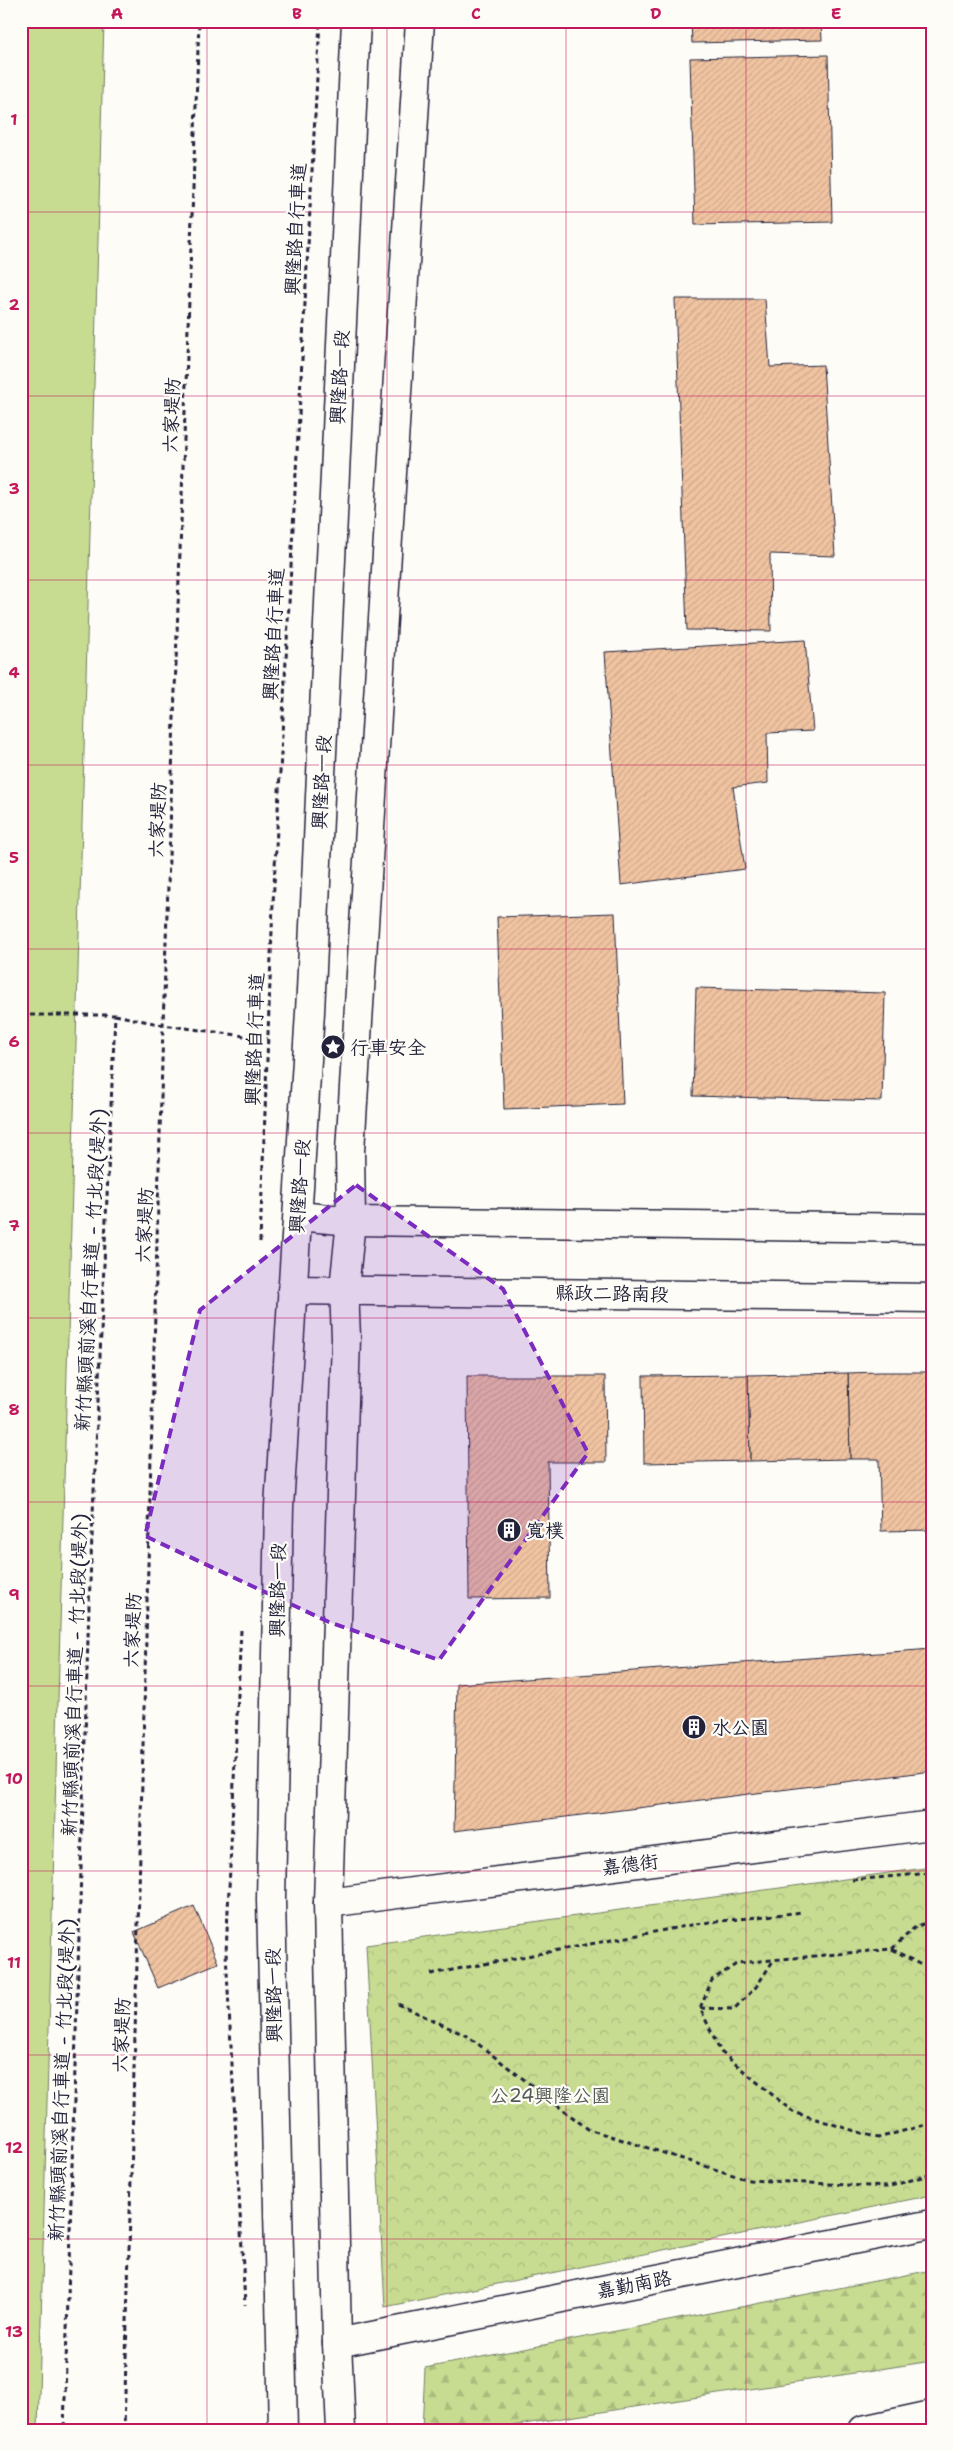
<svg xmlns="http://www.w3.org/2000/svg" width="953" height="2451" viewBox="0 0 953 2451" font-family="'Shantell Sans','LXGW WenKai TC',sans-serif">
<defs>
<pattern id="forest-firs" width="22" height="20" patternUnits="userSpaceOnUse" patternTransform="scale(1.25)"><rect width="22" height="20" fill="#c7dc91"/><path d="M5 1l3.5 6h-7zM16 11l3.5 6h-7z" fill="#abbc7e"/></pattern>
<pattern id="park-crowns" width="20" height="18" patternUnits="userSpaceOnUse" patternTransform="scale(1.25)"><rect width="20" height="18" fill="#c7dc91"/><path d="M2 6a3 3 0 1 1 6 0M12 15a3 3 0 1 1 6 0" fill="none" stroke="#abbc7e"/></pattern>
<pattern id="building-hatch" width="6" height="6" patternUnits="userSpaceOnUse" patternTransform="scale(1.25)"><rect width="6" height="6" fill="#f1c4a1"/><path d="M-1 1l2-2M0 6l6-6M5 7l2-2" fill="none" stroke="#cea88c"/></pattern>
</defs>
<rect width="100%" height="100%" fill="#fdfcf7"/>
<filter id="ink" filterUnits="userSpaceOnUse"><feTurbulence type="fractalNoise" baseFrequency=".02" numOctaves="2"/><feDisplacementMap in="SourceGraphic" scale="10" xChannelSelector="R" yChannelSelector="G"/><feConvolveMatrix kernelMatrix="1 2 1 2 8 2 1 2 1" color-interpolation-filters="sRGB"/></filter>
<g filter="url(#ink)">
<polygon fill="#c7dc91" stroke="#747f66" points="21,21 104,21 38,2430 21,2430"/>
<polygon fill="url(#forest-firs)" stroke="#747f66" points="932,2270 932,2361 485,2430 422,2430 425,2368"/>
<polygon fill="url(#park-crowns)" stroke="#747f66" points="932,1867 932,2195 385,2307 366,1945"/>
<g fill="url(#building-hatch)" stroke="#22223b">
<polygon points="691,21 821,21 822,40 692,43"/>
<polygon points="828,55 832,222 695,225 690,58"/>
<polygon points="675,299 765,299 770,367 823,365 835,556 770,554 771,631 687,630"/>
<polygon points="805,640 813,731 767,733 768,783 733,787 745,869 621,885 605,652"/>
<polygon points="615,913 623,1104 504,1109 497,917"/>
<polygon points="696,988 885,993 882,1101 693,1096"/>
<polygon points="879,1372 932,1372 932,1530 881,1531 879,1459 850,1459 848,1373"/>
<polygon points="848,1373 850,1459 750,1461 748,1375"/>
<polygon points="748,1375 750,1461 644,1463 643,1376"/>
<polygon points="467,1376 605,1376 606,1462 548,1462 550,1598 469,1599"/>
<polygon points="932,1649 932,1771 454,1831 457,1684"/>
<polygon points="194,1906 218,1963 158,1988 134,1932"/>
</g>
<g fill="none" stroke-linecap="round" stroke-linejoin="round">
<defs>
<g id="minor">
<polyline points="298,1216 351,1221 932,1228"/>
<polyline points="292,1290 932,1298"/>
<polyline points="328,1903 932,1825"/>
<polyline points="337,2343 932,2224"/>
<polyline points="283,2430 271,1899 279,1507 310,1012 356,21"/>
<polyline points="341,2430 337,2343 328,1903 346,1338 344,1289 351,1221 350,1151 420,21"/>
</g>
<polyline id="highway" points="863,2430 932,2415"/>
</defs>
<use href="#minor" stroke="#22223b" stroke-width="31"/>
<use href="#highway" stroke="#22223b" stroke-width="31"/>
<g stroke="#22223b" stroke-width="3" stroke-dasharray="5 4" stroke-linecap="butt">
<polyline points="21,1015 115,1015 89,1605 64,2430"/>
<polyline points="115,1015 163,1025 267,1039"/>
<polyline points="260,1242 273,904 320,21"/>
<polyline points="241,1630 226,1953 245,2305"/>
<polyline points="852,1880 932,1873"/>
<polyline points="932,1920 914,1928 892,1949 738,1963 712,1980 700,2008 721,2052 793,2112 878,2138 932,2123"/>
<polyline points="892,1949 921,1965 932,1966"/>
<polyline points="431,1974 702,1923 803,1912"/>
<polyline points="398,2004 469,2037 588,2129 749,2180 887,2187 932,2174"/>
<polyline points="700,2008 734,2009 756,1987 773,1961"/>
<polyline points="124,2430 163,1025 199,21"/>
</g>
<use href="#minor" stroke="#fdfcf7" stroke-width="28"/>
<use href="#highway" stroke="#fdfcf7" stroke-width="28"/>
</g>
</g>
<path fill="#7b2cbf" fill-opacity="0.2" stroke="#7b2cbf" stroke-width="4" stroke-dasharray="10 6" stroke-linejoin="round" d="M356,1185L503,1289L588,1453L439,1660L329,1622L145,1536L200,1310Z"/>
<path fill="none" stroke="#c2185b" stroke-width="1" stroke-opacity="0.55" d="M207,21V2430M387,21V2430M566,21V2430M746,21V2430M21,212H932M21,396H932M21,580H932M21,765H932M21,949H932M21,1133H932M21,1318H932M21,1502H932M21,1686H932M21,1871H932M21,2055H932M21,2239H932"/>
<defs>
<symbol id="sight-disc" viewBox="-11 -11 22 22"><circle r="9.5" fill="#22223b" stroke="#fdfcf7"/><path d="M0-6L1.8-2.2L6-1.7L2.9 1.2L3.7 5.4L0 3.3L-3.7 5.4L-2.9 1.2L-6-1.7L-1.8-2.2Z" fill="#fff"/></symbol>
<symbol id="building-disc" viewBox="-11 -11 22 22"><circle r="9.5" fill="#22223b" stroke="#fdfcf7"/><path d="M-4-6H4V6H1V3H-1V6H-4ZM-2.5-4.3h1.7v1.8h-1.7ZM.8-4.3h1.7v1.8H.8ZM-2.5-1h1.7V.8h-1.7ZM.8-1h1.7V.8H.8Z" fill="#fff"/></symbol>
</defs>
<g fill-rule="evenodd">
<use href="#sight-disc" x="319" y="1033" width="28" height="28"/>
<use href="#building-disc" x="495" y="1516" width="28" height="28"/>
<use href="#building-disc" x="680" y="1713" width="28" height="28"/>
</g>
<g text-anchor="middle" stroke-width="4.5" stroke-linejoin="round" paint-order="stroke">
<g font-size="19" fill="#22223b" stroke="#fdfcf7">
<text transform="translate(295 229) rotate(-87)" y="7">興隆路自行車道</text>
<text transform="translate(339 377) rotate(-87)" y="7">興隆路一段</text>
<text transform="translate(171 415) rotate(-88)" y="7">六家堤防</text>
<text transform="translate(273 634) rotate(-87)" y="7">興隆路自行車道</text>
<text transform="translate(321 782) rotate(-87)" y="7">興隆路一段</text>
<text transform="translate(157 820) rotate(-88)" y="7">六家堤防</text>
<text transform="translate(254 1039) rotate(-88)" y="7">興隆路自行車道</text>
<text transform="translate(299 1186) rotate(-86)" y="7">興隆路一段</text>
<text transform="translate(144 1225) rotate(-88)" y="7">六家堤防</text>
<text transform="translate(90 1270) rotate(-87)" y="7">新竹縣頭前溪自行車道 - 竹北段(堤外)</text>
<text transform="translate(612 1293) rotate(1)" y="7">縣政二路南段</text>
<text transform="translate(277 1590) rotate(-89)" y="7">興隆路一段</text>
<text transform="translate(132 1630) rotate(-88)" y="7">六家堤防</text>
<text transform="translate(74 1675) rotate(-88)" y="7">新竹縣頭前溪自行車道 - 竹北段(堤外)</text>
<text transform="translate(630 1864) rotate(-7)" y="7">嘉德街</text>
<text transform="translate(273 1995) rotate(-91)" y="7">興隆路一段</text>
<text transform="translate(121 2035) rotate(-88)" y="7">六家堤防</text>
<text transform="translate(61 2080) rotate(-88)" y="7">新竹縣頭前溪自行車道 - 竹北段(堤外)</text>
<text transform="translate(634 2284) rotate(-11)" y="7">嘉勤南路</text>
</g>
<g font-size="19" fill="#22223b" stroke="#fdfcf7" text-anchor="start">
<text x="350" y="1054">行車安全</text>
<text x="526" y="1537">寬樸</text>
<text x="712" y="1734">水公園</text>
</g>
<g font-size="19" fill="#545a55" stroke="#fdfcf7">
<text x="550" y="2102">公24興隆公園</text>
</g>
</g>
<rect width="953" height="2451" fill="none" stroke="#fdfcf7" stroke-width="55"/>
<rect x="28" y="28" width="898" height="2396" fill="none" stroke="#c2185b" stroke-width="2"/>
<g font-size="16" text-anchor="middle" font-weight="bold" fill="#c2185b">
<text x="117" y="19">A</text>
<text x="297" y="19">B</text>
<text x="476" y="19">C</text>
<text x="656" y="19">D</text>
<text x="836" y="19">E</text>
<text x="14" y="125">1</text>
<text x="14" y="310">2</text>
<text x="14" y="494">3</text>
<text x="14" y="678">4</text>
<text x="14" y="863">5</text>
<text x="14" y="1047">6</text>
<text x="14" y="1231">7</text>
<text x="14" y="1415">8</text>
<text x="14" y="1600">9</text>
<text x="14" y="1784">10</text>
<text x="14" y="1968">11</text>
<text x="14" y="2153">12</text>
<text x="14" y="2337">13</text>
</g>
</svg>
